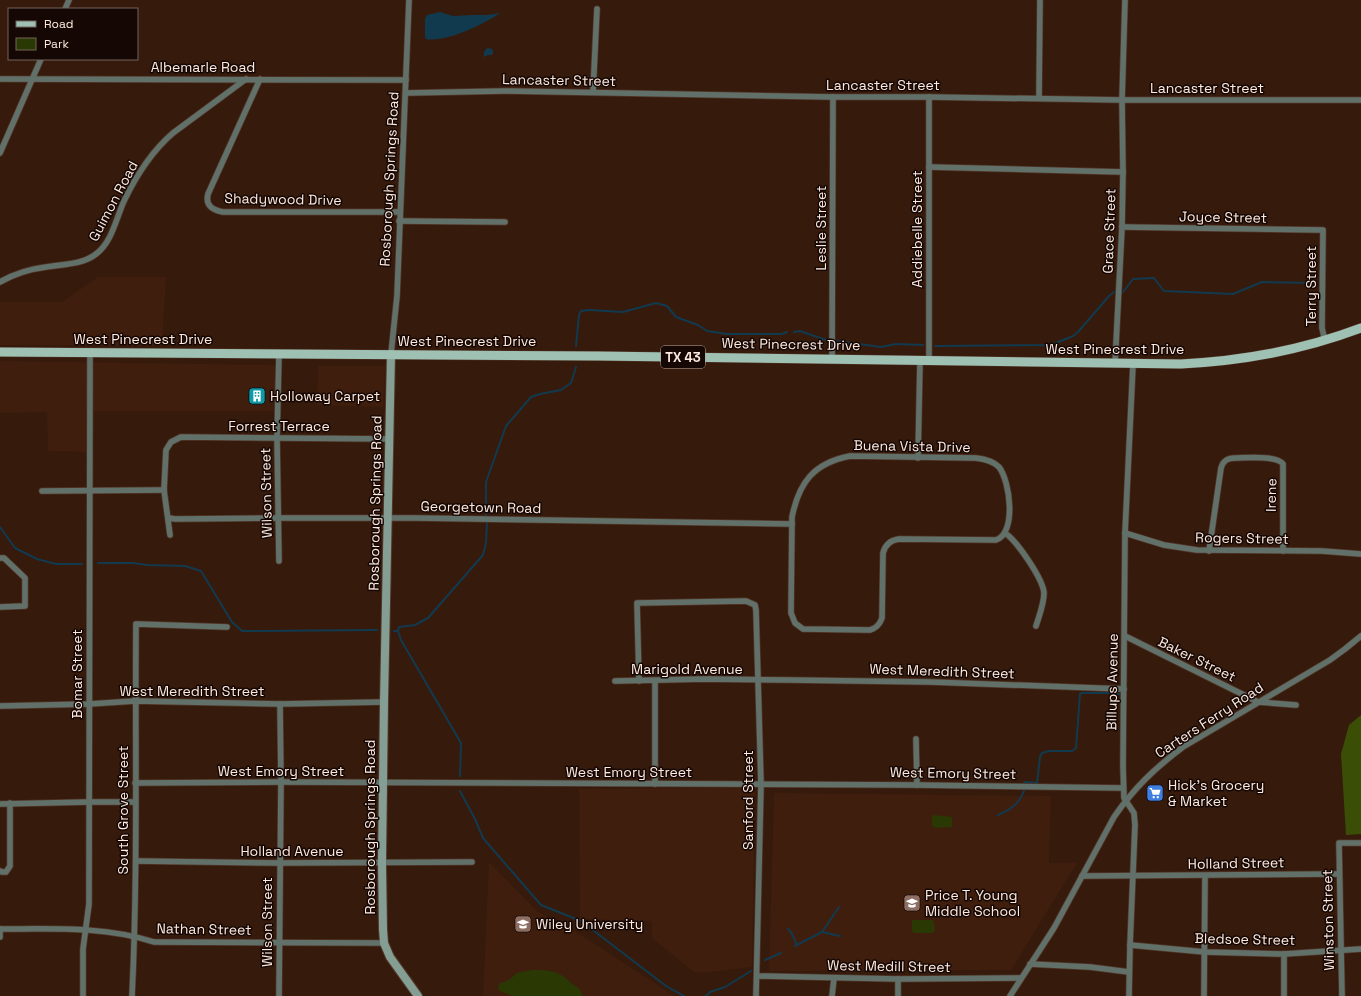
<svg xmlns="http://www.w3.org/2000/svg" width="1361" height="996" viewBox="0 0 1361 996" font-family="'Space Grotesk',sans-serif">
<rect width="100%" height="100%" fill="#361a0c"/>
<g fill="#401e0d">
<polygon points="98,277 166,277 162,346 0,345 0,302 62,302"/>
<polygon points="0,361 281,365 281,411 86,411 86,452 48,451 47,412 0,413"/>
<polygon points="318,366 385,366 383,407 317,405"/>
<polygon points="752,788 755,792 752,967 712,972 694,972 652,938 652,921 580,919 579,789"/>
<polygon points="774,793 1051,796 1049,863 1077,863 1011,970 769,971"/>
<polygon points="489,862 538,912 583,936 674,996 483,996"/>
</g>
<g fill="#2a3803">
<polygon points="934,815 952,817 952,827 935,828 932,826 932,816"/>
<polygon points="912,920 932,920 934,922 935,931 932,933 914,933 912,931"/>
<path d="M532,970C542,970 554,970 563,976C569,980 572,985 579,988L583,996H512L498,990L499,984L509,980L517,973Z"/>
</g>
<polygon fill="#3b4e06" points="1361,715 1361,834 1346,835 1341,754 1349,725"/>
<g fill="#123a4f">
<path d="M440,12L453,16L472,15H487L500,13C485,24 445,43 426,39L425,37V19L427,15Z"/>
<polygon points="487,48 492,49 493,51 493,53 492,55 488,55 484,57 484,52"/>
</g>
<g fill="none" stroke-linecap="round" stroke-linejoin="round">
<g stroke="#123a4f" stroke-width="2">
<polyline points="1123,292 1133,279 1154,278 1164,291 1233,294 1262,282 1315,283"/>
<polyline points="794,332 800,331 826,340"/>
<polyline points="837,341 881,347 896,344 923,345"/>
<polyline points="576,346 579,315 581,311 589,310 623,312 656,303 667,306 676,317 698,325 707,331 727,334 782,334 787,332"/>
<polyline points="935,346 1051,345 1073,336 1078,332 1109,296 1114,292"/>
<polyline points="486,515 486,482 506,426 531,397 540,394 561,390 571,383 576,367"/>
<polyline points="0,527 15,548 37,559 56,564 82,564"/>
<polyline points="98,563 133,563 147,565 185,566 201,571 232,622 242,631 377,630"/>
<polyline points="394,631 398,631 401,640 461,743 460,776"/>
<polyline points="398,631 399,627 415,625 428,618 483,555 486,543 487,523"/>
<polyline points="1024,783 1025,782 1037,783 1040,757 1042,753 1049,751 1072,751 1076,748 1080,694 1082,693 1114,693 1119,694"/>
<polyline points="460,791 475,819 483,838 541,905 581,921 666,986 684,996"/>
<path d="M998,815C1010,810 1019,804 1024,791"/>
<polyline points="788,929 791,932 797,945"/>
<polyline points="822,932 840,936"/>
<polyline points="795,946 822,932 839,907"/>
<polyline points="765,960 781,953"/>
<polyline points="706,996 710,992 725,987 751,971"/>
</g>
<defs>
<g id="street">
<polyline points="65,9 69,0"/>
<polyline points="0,79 406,80"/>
<path d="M260,79L208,194C205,206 213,210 223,212H400"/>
<polyline points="593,92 597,9"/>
<polyline points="406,93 504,91 833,97 929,97 1122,100 1361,100"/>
<polyline points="1039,98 1040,0"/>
<polyline points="0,153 41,59"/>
<polyline points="929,167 1123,172"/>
<polyline points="399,221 505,222"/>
<polyline points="1122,227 1323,230 1322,328 1325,341"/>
<path d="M0,282C14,274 30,269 46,267C63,264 82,265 96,254C112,242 116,219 124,201C136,176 152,151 173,133L246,79"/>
<polyline points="391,354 397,296 409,0"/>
<polyline points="832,359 833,97"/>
<polyline points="929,361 929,97"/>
<polyline points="1115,364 1122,227 1123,172 1122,100 1125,0"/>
<path d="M850,456L976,458C985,459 993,461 999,467C1010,481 1017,533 996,540L899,539C891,540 885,545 883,553L882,618C880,624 877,628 870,630L803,629L795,623L791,613L792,517C799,482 814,463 850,456Z"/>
<polyline points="918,458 920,361"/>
<polyline points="42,491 164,490"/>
<polyline points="169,518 175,519 279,518 416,518 792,524"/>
<path d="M1005,533C1017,541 1043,579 1044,593C1044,604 1039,616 1036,626"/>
<polyline points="1125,533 1164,545 1197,550 1322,551 1361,554"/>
<polyline points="170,535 164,490 166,450 171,442 181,437 389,439"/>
<path d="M1209,551L1221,468C1223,461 1227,458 1235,458C1245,458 1277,455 1283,464V551"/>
<polyline points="0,558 4,558 25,578 25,606 0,607"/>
<polyline points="279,561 277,438 279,353"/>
<polyline points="1125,636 1258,702 1296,705"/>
<polyline points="615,681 705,679 789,680 931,682 1124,689"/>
<polyline points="639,681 637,603 746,601 755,605 756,610 761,784 756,996"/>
<polyline points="655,681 655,784"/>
<polyline points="0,706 89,704 135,701 280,704 384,702"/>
<polyline points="916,739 917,785"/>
<polyline points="135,783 281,782 727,784 917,785 1123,788"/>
<polyline points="0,804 89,802 135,802"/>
<polyline points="136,861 280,863 472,862"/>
<polyline points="0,871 2,872 6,872 10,866 10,803"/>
<polyline points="1082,876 1339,874"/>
<path d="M0,929C51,929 105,926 154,942L384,943"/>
<polyline points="0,937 0,929"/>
<polyline points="1130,945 1205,952 1284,954 1361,949"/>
<polyline points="1030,964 1090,967 1129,972"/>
<polyline points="757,976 898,979 1021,978"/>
<polyline points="83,996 83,949 89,904 90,353"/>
<path d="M132,996C138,872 135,748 136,624L227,627"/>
<polyline points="279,996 281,782 280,704"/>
<polyline points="832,996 834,978"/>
<polyline points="898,996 898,979"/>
<path d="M1010,996L1054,928L1114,817C1134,788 1155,768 1183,747L1330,660L1345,649L1361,636"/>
<polyline points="1129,996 1130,945 1135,825 1134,813 1124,798 1123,766 1125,533 1133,364"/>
<polyline points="1204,996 1205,876"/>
<polyline points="1284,996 1284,954"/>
<polyline points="1342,996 1339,843 1361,843"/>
</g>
<polyline id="secondary" points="391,354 384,702 382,863 383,929 384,943 390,957 418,996"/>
<path id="primary" d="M0,352L599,356L1181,364C1243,361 1303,350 1361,328"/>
</defs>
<use href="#street" stroke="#52372a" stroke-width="7"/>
<use href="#secondary" stroke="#52372a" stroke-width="10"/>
<use href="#primary" stroke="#52372a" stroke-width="10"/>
<use href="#street" stroke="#61716a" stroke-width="5.5"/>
<use href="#secondary" stroke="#849e93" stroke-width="8"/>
<use href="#primary" stroke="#9fc1b3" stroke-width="9"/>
</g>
<defs>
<symbol id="building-square" viewBox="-11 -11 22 22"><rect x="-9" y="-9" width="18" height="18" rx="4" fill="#0f9aa8" stroke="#150804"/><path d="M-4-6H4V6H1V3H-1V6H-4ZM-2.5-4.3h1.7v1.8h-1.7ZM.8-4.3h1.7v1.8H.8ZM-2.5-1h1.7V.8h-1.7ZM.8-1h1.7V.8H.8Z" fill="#fff"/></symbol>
<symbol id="supermarket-square" viewBox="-11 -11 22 22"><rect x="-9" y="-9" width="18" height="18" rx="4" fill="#3f7fe0" stroke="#150804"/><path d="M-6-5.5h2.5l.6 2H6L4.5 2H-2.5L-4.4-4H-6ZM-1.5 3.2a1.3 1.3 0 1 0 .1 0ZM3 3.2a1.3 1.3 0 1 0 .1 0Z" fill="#fff"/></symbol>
<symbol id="school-square" viewBox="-11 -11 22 22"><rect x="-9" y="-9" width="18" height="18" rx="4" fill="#8d6e63" stroke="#150804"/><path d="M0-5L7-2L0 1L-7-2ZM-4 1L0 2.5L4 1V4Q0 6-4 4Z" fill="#fff"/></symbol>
<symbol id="university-square" viewBox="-11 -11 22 22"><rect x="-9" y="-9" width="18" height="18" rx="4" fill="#8d6e63" stroke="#150804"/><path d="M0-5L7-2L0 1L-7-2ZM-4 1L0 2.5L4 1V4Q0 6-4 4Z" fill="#fff"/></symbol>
</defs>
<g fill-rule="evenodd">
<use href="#building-square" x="247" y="386" width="20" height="20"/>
<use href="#supermarket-square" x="1145" y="783" width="20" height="20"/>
<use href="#school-square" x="902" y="893" width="20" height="20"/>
<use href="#university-square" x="513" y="914" width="20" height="20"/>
</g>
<g text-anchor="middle" stroke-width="3" stroke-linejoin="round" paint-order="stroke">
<rect fill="#150804" stroke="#b8a69f" stroke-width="1" x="661" y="346" width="44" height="22" rx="3"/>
<g font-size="13" font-weight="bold" fill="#feeae1">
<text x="683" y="362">TX 43</text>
</g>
<g font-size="14" fill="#feeae1" stroke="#150804">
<text x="203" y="72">Albemarle Road</text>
<text transform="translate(559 80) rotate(1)" y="5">Lancaster Street</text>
<text x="883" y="90">Lancaster Street</text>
<text x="1207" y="93">Lancaster Street</text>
<text transform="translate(389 179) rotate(-87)" y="5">Rosborough Springs Road</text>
<text transform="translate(283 199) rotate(1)" y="5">Shadywood Drive</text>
<text transform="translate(113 201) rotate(-62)" y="5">Guimon Road</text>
<text transform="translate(1223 217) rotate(1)" y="5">Joyce Street</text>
<text transform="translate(821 228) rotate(-90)" y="5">Leslie Street</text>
<text transform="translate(917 229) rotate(-90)" y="5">Addiebelle Street</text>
<text transform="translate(1109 231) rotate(-88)" y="5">Grace Street</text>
<text transform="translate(1311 286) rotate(-90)" y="5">Terry Street</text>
<text x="143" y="344">West Pinecrest Drive</text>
<text x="467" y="346">West Pinecrest Drive</text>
<text transform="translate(791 344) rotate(1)" y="5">West Pinecrest Drive</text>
<text x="1115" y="354">West Pinecrest Drive</text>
<text x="279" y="431">Forrest Terrace</text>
<text transform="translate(912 446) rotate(1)" y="5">Buena Vista Drive</text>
<text transform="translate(266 493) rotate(-91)" y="5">Wilson Street</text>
<text transform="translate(1271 495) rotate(-89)" y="5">Irene</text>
<text transform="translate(375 503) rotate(-89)" y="5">Rosborough Springs Road</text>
<text transform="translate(481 507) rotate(1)" y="5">Georgetown Road</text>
<text transform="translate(1242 538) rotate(1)" y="5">Rogers Street</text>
<text transform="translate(1197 659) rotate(26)" y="5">Baker Street</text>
<text x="687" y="674">Marigold Avenue</text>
<text transform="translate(942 671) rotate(2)" y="5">West Meredith Street</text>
<text transform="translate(77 674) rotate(-90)" y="5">Bomar Street</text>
<text transform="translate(1112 682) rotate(-89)" y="5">Billups Avenue</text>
<text x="192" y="696">West Meredith Street</text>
<text transform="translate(1209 720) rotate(-33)" y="5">Carters Ferry Road</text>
<text x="281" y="776">West Emory Street</text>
<text x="629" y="777">West Emory Street</text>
<text transform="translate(953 773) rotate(1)" y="5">West Emory Street</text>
<text transform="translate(748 800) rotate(-90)" y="5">Sanford Street</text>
<text transform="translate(123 810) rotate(-90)" y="5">South Grove Street</text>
<text transform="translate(370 827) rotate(-90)" y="5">Rosborough Springs Road</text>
<text x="292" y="856">Holland Avenue</text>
<text transform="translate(1236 863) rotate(-1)" y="5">Holland Street</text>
<text transform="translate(1328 920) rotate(-91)" y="5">Winston Street</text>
<text transform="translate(267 922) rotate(-90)" y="5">Wilson Street</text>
<text transform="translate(204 929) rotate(1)" y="5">Nathan Street</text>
<text transform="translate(1245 939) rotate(1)" y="5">Bledsoe Street</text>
<text transform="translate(889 966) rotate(1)" y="5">West Medill Street</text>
</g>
<g font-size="14" fill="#feeae1" stroke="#150804" text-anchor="start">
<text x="270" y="401">Holloway Carpet</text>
<text x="1168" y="790">Hick's Grocery<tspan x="1168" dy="16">&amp; Market</tspan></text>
<text x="925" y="900">Price T. Young<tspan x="925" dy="16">Middle School</tspan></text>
<text x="536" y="929">Wiley University</text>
</g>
</g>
<rect x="8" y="8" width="130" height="52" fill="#150804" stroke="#72625c"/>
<rect x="16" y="21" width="20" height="6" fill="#9fc1b3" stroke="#72625c"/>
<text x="44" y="28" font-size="12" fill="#feeae1">Road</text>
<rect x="16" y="38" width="20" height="12" fill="#2a3803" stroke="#72625c"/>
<text x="44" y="48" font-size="12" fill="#feeae1">Park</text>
</svg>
